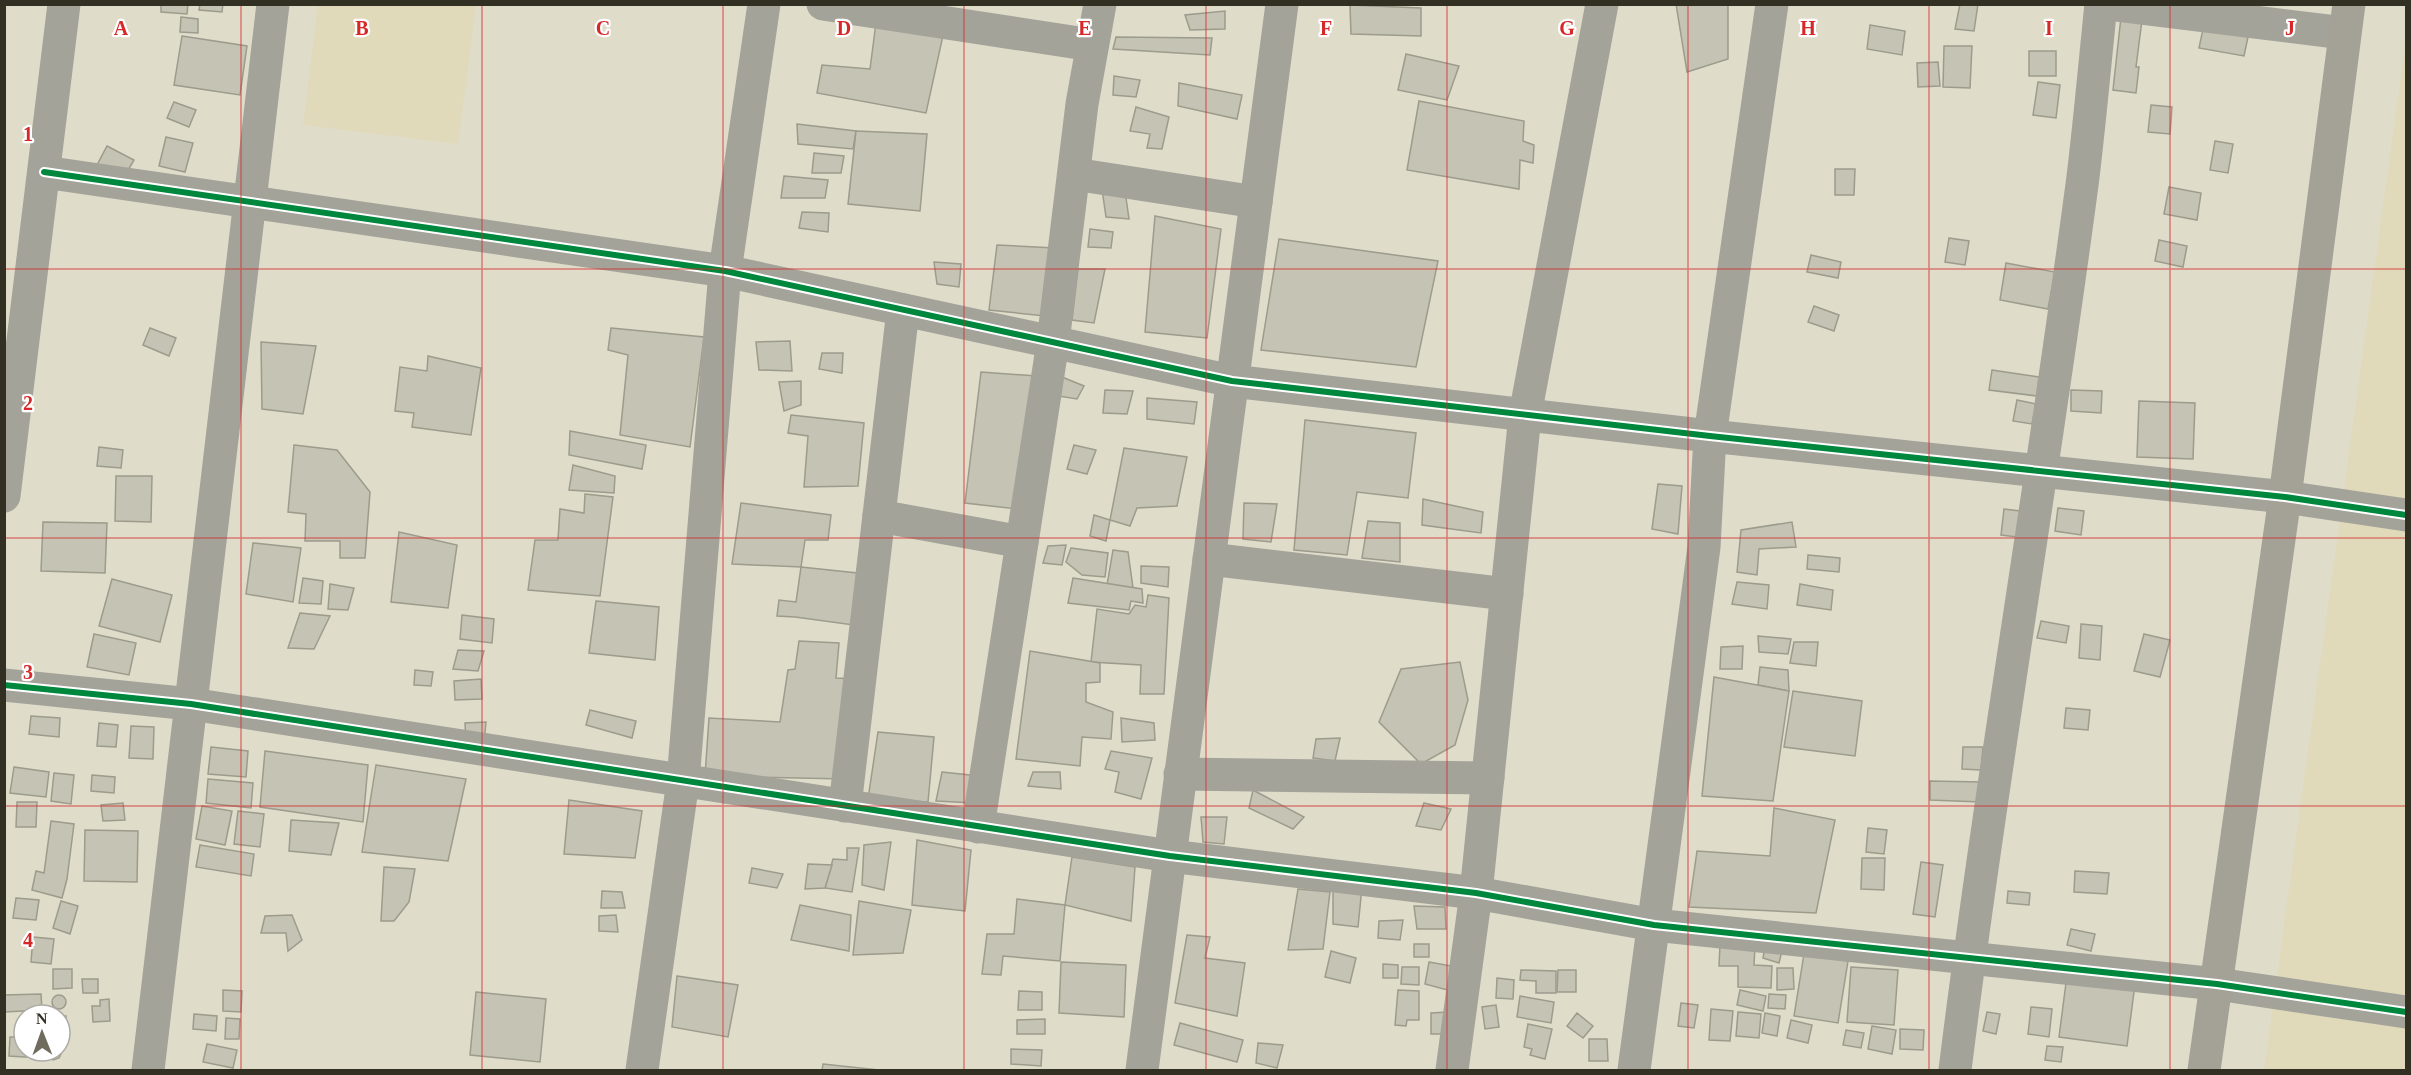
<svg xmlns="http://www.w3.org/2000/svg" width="2411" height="1075" viewBox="0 0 2411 1075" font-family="Georgia,serif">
<rect width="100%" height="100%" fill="#dfdcca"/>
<g fill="#e0dabb">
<polygon points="318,5 476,5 458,144 303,125"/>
<polygon points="2406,39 2406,1070 2264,1070"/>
</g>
<g fill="#c5c3b4" stroke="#9d9b8c" stroke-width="1.5">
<polygon points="161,4 188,4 187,14 161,12"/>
<polygon points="200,4 223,4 222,12 199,10"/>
<polygon points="1676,4 1728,4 1728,59 1687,72"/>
<polygon points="1960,4 1978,4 1974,31 1955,29"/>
<polygon points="1350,5 1421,8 1421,36 1351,34"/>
<polygon points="1225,11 1225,29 1190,30 1185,15"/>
<polygon points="181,17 198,19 198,33 180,32"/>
<polygon points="2121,17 2142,20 2136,67 2139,67 2136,93 2113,90"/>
<polygon points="876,23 944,31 926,113 817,93 822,65 870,69"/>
<polygon points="1870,25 1905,31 1902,55 1867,49"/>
<polygon points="2203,29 2248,37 2244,56 2199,48"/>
<polygon points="182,36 247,46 240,95 174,85"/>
<polygon points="1116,37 1212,38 1210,55 1113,49"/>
<polygon points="1944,46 1972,46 1970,88 1943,87"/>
<rect x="2029" y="51" width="27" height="25"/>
<polygon points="1406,54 1459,66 1447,100 1398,90"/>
<polygon points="1938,62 1940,86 1918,87 1917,63"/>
<polygon points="1114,76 1140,80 1136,97 1113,95"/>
<polygon points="2038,82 2060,85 2056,118 2033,115"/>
<polygon points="1179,83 1242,95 1237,119 1178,106"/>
<polygon points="1419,101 1524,121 1523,141 1534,145 1533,163 1520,160 1519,189 1407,170"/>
<polygon points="174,102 196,110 189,127 167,118"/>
<polygon points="2151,105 2172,107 2170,134 2148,132"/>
<polygon points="1136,107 1169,117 1162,149 1147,148 1150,134 1130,131"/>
<polygon points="797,124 856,131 853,149 798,144"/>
<polygon points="856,131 927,134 920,211 848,204"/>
<polygon points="166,137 193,143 185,172 159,166"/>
<polygon points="2215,141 2233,144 2228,173 2210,170"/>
<polygon points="107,146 134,160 123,179 97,165"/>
<polygon points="814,153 844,156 841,173 812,173"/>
<polygon points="1835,169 1855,169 1854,195 1835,195"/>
<polygon points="784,176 828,180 825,198 781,198"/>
<polygon points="2169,187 2201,193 2197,220 2164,214"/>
<polygon points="1102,189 1125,191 1129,219 1106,217"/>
<polygon points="802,212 829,213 828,232 799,228"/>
<polygon points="1155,216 1221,229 1207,338 1145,332"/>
<polygon points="1090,229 1113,232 1111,248 1088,247"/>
<polygon points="1949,238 1969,241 1965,265 1945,262"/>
<polygon points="1279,239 1438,261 1416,367 1261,350"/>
<polygon points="2159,240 2187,246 2183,267 2155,261"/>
<polygon points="997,245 1055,248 1045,316 989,310"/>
<polygon points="1811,255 1841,262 1838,278 1807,272"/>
<polygon points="934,262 961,264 959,287 937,284"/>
<polygon points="2006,263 2055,272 2048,309 2000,300"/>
<polygon points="1078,269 1105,269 1094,323 1072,320"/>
<polygon points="1814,306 1839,315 1834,331 1808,322"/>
<polygon points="150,328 176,338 169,356 143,345"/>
<polygon points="611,328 704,337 690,447 620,435 628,355 608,350"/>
<polygon points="790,341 792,371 759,370 756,342"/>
<polygon points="261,342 316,346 303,414 262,409"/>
<polygon points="822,353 843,353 842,373 819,369"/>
<polygon points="428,356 481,368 471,435 412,427 414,413 395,411 400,367 427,371"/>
<polygon points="1992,370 2039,377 2037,396 1989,390"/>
<polygon points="981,372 1037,376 1017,509 965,503"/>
<polygon points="1062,377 1084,386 1077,399 1058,396"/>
<polygon points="801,381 801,405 784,411 779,382"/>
<polygon points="1105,390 1133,391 1127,414 1103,413"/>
<polygon points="2071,390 2102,391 2101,413 2071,411"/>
<polygon points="1147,398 1197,402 1194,424 1147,419"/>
<polygon points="2017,400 2036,404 2032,424 2013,421"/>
<polygon points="2139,401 2195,403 2193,459 2137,457"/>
<polygon points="791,415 864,423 858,486 804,487 808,436 788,433"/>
<polygon points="1305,420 1416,433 1408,498 1357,492 1347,555 1294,550"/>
<polygon points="570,431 646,445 642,469 569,455"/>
<polygon points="294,445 337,450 370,492 365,558 340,558 340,541 305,541 306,514 288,512"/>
<polygon points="1074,445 1096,450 1087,474 1067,469"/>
<polygon points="99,447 123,450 121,468 97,466"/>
<polygon points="1124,448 1187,457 1177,506 1137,508 1130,526 1110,520"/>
<polygon points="573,465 615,476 614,493 569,490"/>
<polygon points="116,476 152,476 151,522 115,521"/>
<polygon points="1658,484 1682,486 1678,534 1652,529"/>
<polygon points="585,494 613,497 600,596 528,590 535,540 558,540 560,509 584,513"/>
<polygon points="1423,499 1483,512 1481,533 1422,525"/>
<polygon points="741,503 831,515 828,540 805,540 801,567 732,564"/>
<polygon points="1244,503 1277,504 1271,542 1243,539"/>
<polygon points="2058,508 2084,511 2081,535 2055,531"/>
<polygon points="2004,509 2020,511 2017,537 2001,535"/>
<polygon points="1094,515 1110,520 1106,541 1090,536"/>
<polygon points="1368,521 1400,523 1400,562 1362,558"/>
<polygon points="43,522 107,523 105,573 41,571"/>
<polygon points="1792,522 1796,547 1759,549 1757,575 1737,572 1741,530"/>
<polygon points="399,532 457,545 448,608 391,602"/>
<polygon points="253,543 301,548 293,602 246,594"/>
<polygon points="1066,545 1062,565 1043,563 1048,546"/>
<polygon points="1071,548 1108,553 1105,577 1082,575 1066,562"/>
<polygon points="1113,550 1128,552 1133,588 1107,585"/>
<polygon points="1808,555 1840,558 1839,572 1807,569"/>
<polygon points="1141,566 1169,567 1168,587 1141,583"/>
<polygon points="801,567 867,574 861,626 795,617 777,616 779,600 796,602"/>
<polygon points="303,578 323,581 321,604 299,603"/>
<polygon points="1073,578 1142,589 1143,603 1131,601 1129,610 1068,603"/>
<polygon points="112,579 172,595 160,642 99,626"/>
<polygon points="1737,582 1769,585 1767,609 1732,604"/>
<polygon points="330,584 354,588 348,610 328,609"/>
<polygon points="1800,584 1833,590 1831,610 1797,605"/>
<polygon points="1148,595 1169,598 1164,694 1140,694 1141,665 1091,662 1097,609 1129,614 1135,605 1146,607"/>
<polygon points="596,601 659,607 655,660 589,653"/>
<polygon points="300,613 330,616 314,649 288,648"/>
<polygon points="462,615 494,619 492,643 460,639"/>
<polygon points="2041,621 2069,626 2066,643 2037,638"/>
<polygon points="2081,624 2102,626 2100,660 2079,658"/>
<polygon points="94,634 136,643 129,675 87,667"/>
<polygon points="2144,634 2170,640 2160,677 2134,671"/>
<polygon points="1758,636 1791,639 1788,654 1759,652"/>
<polygon points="799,641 839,643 836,678 857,679 845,779 705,776 709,718 780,722 788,670 795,669"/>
<polygon points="1794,642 1818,642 1816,666 1790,663"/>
<polygon points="1743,646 1742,669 1720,669 1721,647"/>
<polygon points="458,650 484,651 478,671 453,669"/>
<polygon points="1030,651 1100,663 1100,682 1086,683 1086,702 1113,712 1111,739 1082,737 1080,766 1016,759"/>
<polygon points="1460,662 1468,700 1455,745 1421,764 1379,722 1401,669"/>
<polygon points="1760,667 1788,670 1789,691 1758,685"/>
<polygon points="415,670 433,672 431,686 414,685"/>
<polygon points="1714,677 1789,691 1773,801 1702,796"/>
<polygon points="481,679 482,699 455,700 454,681"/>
<polygon points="1793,691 1862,701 1855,756 1784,747"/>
<polygon points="2066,708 2090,710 2088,730 2064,728"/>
<polygon points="590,710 636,721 632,738 586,725"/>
<polygon points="31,716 60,718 59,737 29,734"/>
<polygon points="1121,718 1154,723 1155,740 1122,742"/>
<polygon points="486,722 484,743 466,744 465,723"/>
<polygon points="99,723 118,725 116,747 97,746"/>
<polygon points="131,726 154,727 153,759 129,758"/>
<polygon points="878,732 934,737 928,802 868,799"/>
<polygon points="1340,738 1335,761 1313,758 1316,739"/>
<polygon points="211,747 248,751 246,777 208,774"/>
<polygon points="1963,747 1983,747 1981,770 1962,769"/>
<polygon points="265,751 368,765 363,822 260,807"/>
<polygon points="1111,751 1152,758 1141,799 1115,792 1119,772 1105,769"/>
<polygon points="376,765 466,779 448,861 362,852"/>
<polygon points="14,767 49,772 46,797 10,793"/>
<polygon points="942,772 979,776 974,803 936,801"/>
<polygon points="1033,772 1060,772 1061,789 1028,786"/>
<polygon points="54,773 74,775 71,804 51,801"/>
<polygon points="92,775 115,777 114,793 91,791"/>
<polygon points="208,779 253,783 251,808 206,803"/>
<polygon points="1930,781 1982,782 1981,802 1930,800"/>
<polygon points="1253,790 1304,817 1293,829 1249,808"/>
<polygon points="569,800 642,811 635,858 564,854"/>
<polygon points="17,802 37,802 36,827 16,827"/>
<polygon points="123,803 125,820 103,821 101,805"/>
<polygon points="1424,803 1451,809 1441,830 1416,826"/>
<polygon points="202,806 232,811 225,845 196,839"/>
<polygon points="1774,808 1835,820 1816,913 1689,907 1697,851 1770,856"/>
<polygon points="238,811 264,814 260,847 234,844"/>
<polygon points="1201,817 1227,817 1224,844 1203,842"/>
<polygon points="291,820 339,823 331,855 289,851"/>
<polygon points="51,821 74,824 67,879 62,898 32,890 36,871 44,873"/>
<polygon points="1868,828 1887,830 1884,854 1866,852"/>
<polygon points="85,830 138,831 137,882 84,881"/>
<polygon points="917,840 971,850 965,911 912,905"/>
<polygon points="891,842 884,890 862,885 864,845"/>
<polygon points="200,845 254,854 251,876 196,867"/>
<polygon points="847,848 859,848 852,892 825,888 833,859 847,860"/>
<polygon points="1072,857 1135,867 1131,921 1065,905"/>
<polygon points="1862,858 1885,858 1884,890 1861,889"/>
<polygon points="1921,862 1943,865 1935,917 1913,914"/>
<polygon points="808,864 832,865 825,888 805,889"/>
<polygon points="384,867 415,869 409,902 394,921 381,921"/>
<polygon points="752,868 783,874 777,888 749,883"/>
<polygon points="2075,871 2109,873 2107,894 2074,892"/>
<polygon points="1333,886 1362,887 1358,927 1333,924"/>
<polygon points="1298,889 1330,892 1323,949 1288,950"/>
<polygon points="602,891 622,892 625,908 601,908"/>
<polygon points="2008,891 2030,893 2029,905 2007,903"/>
<polygon points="16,898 39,900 36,920 13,918"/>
<polygon points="1017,899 1065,905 1060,961 1003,956 1001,975 982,974 987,934 1014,934"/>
<polygon points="61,901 78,906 70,934 53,928"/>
<polygon points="859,901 911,910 903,953 853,955"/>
<polygon points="800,905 851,915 849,951 791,940"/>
<polygon points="1414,906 1445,907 1446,929 1417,929"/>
<polygon points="292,915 302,940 288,951 286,933 261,933 265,916"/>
<polygon points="616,915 618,932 599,931 599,916"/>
<polygon points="1403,920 1400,940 1378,938 1379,921"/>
<polygon points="2071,929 2095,934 2091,951 2067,945"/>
<polygon points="1187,935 1210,937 1205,958 1245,963 1237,1016 1175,1003"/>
<polygon points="33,937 54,939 51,964 31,962"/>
<rect x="1414" y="944" width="15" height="13"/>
<polygon points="1720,945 1755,946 1754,965 1772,966 1771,988 1738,987 1738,966 1719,966"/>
<polygon points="1765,947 1782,951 1779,963 1763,958"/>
<polygon points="1331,951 1356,958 1350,983 1325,977"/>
<polygon points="1804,954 1848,961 1838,1023 1794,1016"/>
<polygon points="1061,962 1126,965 1124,1017 1059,1013"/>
<polygon points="1429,962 1457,967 1455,992 1425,984"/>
<polygon points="1383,964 1398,965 1398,978 1383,978"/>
<polygon points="1402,967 1419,967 1419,985 1401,984"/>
<polygon points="1851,967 1898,970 1894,1025 1847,1022"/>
<polygon points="1777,968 1793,968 1794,989 1777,990"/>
<polygon points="53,969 72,969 72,988 53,989"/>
<polygon points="1521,970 1556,971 1556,993 1536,993 1536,981 1520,980"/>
<polygon points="1558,970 1576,970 1576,992 1557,992"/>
<polygon points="2067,975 2135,984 2127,1046 2059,1037"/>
<polygon points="677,976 738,985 728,1037 672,1027"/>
<polygon points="1497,978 1514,980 1513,999 1496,998"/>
<polygon points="82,979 98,979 98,993 83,993"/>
<polygon points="223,990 242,991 241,1012 223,1011"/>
<polygon points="1398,990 1419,991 1419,1020 1407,1020 1406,1026 1395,1025"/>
<polygon points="1740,990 1766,996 1763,1011 1737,1005"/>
<polygon points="1019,991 1042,992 1042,1010 1018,1010"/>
<polygon points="476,992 546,999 540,1062 470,1055"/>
<polygon points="41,994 42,1010 5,1012 4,995"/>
<polygon points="1769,994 1786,995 1785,1009 1768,1008"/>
<circle cx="59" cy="1002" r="7"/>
<polygon points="1520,996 1554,1002 1551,1023 1517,1017"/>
<polygon points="109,999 110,1021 93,1022 92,1006 100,1006 100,1000"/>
<polygon points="1681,1003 1698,1005 1694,1028 1678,1026"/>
<polygon points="1496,1005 1499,1027 1485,1029 1482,1007"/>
<polygon points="2031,1007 2052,1009 2049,1037 2028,1034"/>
<polygon points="1711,1009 1733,1011 1730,1041 1709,1040"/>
<polygon points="1448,1012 1449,1034 1431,1034 1431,1013"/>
<polygon points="1738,1012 1761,1014 1759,1038 1736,1036"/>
<polygon points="1987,1012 2000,1014 1996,1034 1983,1031"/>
<polygon points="1577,1013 1593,1026 1583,1038 1567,1026"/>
<polygon points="1765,1013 1780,1016 1777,1036 1762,1033"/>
<polygon points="194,1014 217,1016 216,1031 193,1029"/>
<rect x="60" y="1016" width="6" height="24"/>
<polygon points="226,1018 240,1019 239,1039 225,1039"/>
<polygon points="1045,1019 1045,1034 1017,1034 1017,1020"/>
<polygon points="1791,1020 1812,1025 1808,1043 1787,1038"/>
<polygon points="1180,1023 1243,1040 1237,1062 1174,1045"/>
<polygon points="1528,1024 1552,1029 1545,1059 1530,1055 1532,1049 1524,1047"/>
<polygon points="1872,1026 1896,1030 1892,1054 1868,1049"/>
<polygon points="1900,1029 1924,1030 1923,1050 1900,1049"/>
<polygon points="1846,1030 1864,1033 1861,1048 1843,1045"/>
<polygon points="10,1037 24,1037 24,1051 40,1051 40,1058 9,1056"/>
<polygon points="1589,1039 1607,1039 1608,1061 1589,1061"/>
<polygon points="1258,1043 1283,1045 1277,1068 1256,1063"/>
<polygon points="207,1044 237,1050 233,1068 203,1062"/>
<polygon points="2047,1046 2063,1047 2061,1062 2045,1060"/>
<polygon points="1011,1049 1042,1050 1041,1066 1011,1064"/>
<polygon points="60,1050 61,1054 59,1058 53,1060 49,1058 48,1051"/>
<polygon points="823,1064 879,1070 822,1070"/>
</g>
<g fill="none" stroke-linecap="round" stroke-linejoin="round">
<g stroke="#a4a39a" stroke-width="33">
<polyline points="823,4 1092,45"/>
<polyline points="2109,4 2344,33"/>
<polyline points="44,172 725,271 1232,381 1710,436 2285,497 2406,515"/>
<polyline points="1074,174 1256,202"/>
<polyline points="4,496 64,4"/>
<polyline points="879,516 1022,542"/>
<polyline points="1209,559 1507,594"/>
<polyline points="4,685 191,704 1170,856 1476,893 1654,925 2217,984 2406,1012"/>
<polyline points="1180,774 1488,778"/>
<polyline points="845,806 903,310"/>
<polyline points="978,827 1053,342 1082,104 1100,4"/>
<polyline points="148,1070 273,4"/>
<polyline points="642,1070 683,781 725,271 764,4"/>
<polyline points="1142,1070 1282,4"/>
<polyline points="1452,1070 1476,893 1525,415 1602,4"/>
<polyline points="1634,1070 1704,547 1710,436 1772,4"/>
<path d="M1955,1070C1992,772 2044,475 2083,177C2090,119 2095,62 2101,4"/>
</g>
<polyline stroke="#a4a197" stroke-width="33" points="2204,1070 2285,497 2349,4"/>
<defs>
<g id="cycleway">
<polyline points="44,172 725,271 1232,381 1710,436 2285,497 2406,515"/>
<polyline points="4,685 191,704 1170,856 1476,893 1654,925 2217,984 2406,1012"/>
</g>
</defs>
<use href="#cycleway" stroke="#fff" stroke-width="10"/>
<use href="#cycleway" stroke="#00873e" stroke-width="6"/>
</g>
<path fill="none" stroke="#d62828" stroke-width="1.5" stroke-opacity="0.55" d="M241,4V1070M482,4V1070M723,4V1070M964,4V1070M1206,4V1070M1447,4V1070M1688,4V1070M1929,4V1070M2170,4V1070M4,269H2406M4,538H2406M4,806H2406"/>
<g font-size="20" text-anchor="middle" font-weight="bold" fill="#d62828" stroke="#fff" stroke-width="4.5" stroke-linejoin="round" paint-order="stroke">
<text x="121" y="35">A</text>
<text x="362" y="35">B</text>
<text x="603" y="35">C</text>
<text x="844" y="35">D</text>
<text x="1085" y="35">E</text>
<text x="1326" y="35">F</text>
<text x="1567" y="35">G</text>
<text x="1808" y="35">H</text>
<text x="2049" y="35">I</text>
<text x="2290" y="35">J</text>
<text x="28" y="141">1</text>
<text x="28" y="410">2</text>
<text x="28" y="679">3</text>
<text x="28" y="947">4</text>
</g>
<rect width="2411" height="1075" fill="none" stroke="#322f23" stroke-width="12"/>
<g transform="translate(42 1033) rotate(359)"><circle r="28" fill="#ffffff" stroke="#adaca7" stroke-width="1.5"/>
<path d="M0-4.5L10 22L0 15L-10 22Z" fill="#6f6c5d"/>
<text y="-9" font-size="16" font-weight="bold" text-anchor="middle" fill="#322f23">N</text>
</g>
</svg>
